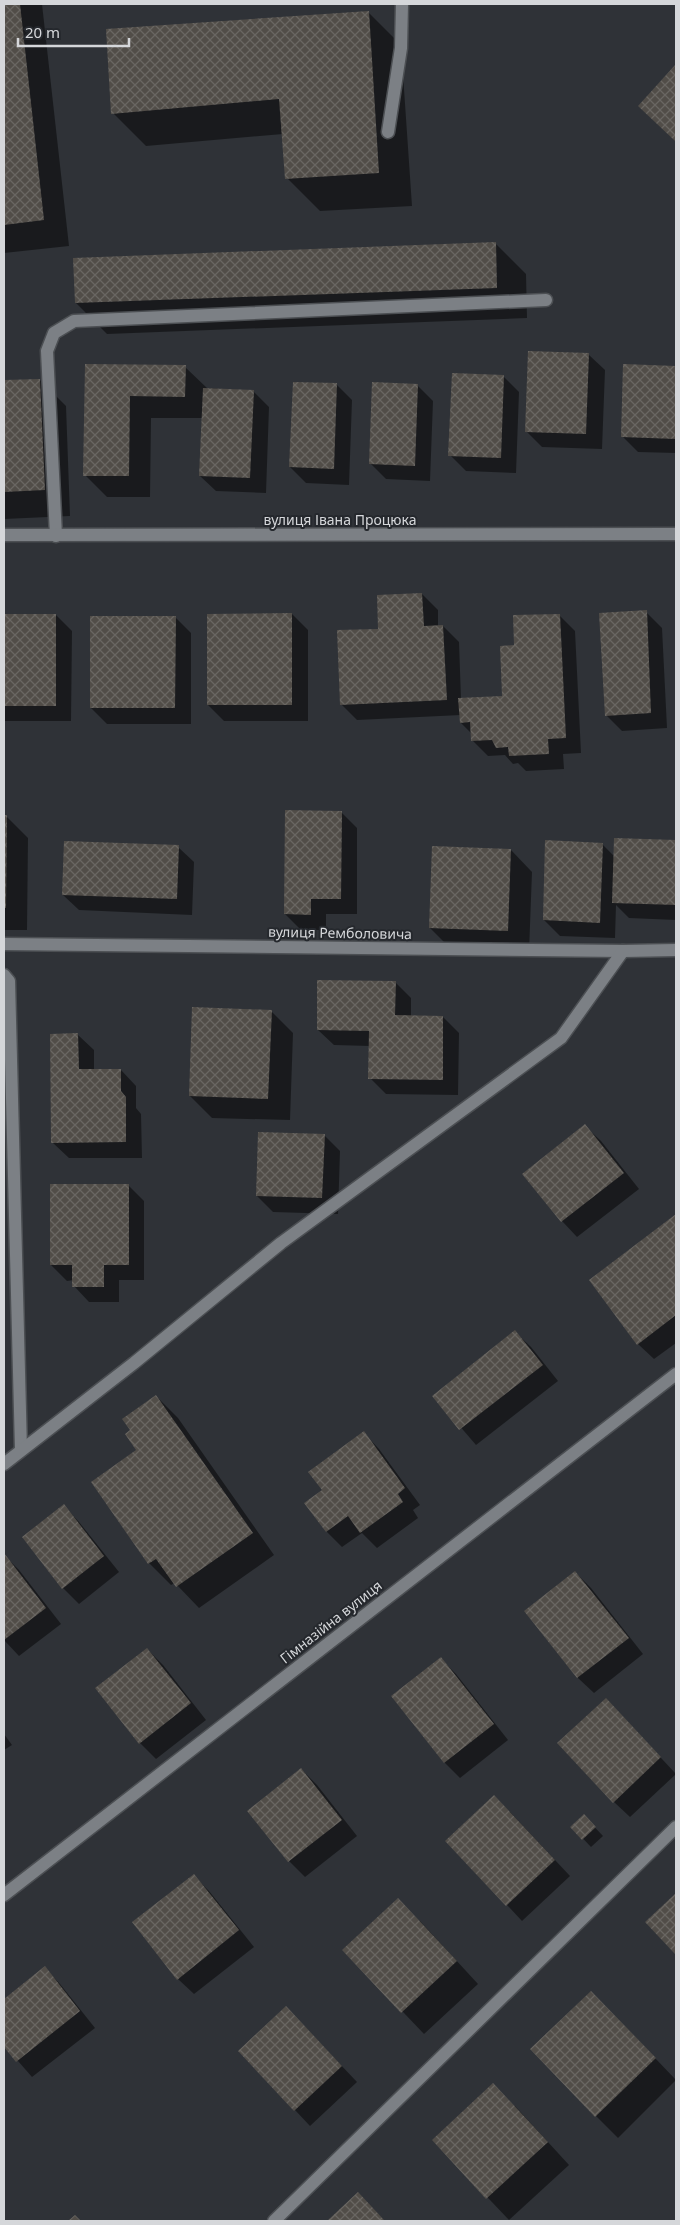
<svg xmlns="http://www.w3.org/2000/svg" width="680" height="2225" viewBox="0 0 680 2225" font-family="'Noto Sans',sans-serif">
<defs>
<pattern id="building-cross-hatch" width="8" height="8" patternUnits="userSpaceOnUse" patternTransform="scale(1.25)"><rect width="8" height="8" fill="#514d48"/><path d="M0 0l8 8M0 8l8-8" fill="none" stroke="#696662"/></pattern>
</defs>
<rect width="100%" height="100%" fill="#2f3237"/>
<g fill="#0007">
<polygon points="4,4 42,4 69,246 4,253"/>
<polygon points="368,12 401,45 412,206 320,211 287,178 283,134 146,146 113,113"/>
<polygon points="676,66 676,142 639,106"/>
<polygon points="495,243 526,274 527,318 107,334 76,303"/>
<polygon points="589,355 605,370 602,449 542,447 526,431"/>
<polygon points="624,365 676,367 676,453 638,452 622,436"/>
<polygon points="87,366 185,367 207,388 253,391 269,407 266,493 216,491 200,476 203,418 151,418 150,497 107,497 85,475"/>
<polygon points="503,376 519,392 516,473 466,471 450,455"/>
<polygon points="40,380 66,406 70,516 4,519 4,381"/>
<polygon points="336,384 352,400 349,485 306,483 290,467"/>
<polygon points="417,385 433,401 430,481 386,479 370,463"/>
<polygon points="422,594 438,610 438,626 443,626 459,642 461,699 503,697 516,646 559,615 575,631 581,753 563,754 564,769 526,771 518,763 513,764 505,755 488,756 472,740 472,734 461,723 461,715 357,720 341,704 379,630"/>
<polygon points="646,612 662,628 667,728 622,731 606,715"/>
<polygon points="292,614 308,630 308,721 224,721 208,705"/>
<polygon points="4,615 56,615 72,631 71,721 4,721"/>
<polygon points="175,617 191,633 191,724 107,724 91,708"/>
<polygon points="341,812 357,828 357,914 326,914 326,930 301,930 285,914"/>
<polygon points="4,816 6,816 28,838 27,930 4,930"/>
<polygon points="616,840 676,842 676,920 629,918 616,905 615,938 560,936 544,920 602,844 615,857"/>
<polygon points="178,847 194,862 192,915 79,910 63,895"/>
<polygon points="511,850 532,872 529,952 452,950 430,928"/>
<polygon points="395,982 411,998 411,1017 443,1017 459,1033 458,1095 386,1094 370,1078 370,1046 334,1045 318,1030"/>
<polygon points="271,1011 293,1033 290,1120 212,1118 190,1096"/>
<polygon points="78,1035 94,1050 94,1070 121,1070 136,1086 136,1108 141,1114 142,1158 69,1158 53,1143"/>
<polygon points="585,1126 601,1141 639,1189 577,1237 562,1221"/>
<polygon points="324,1135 340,1151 338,1214 273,1212 257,1196"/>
<polygon points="128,1185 144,1201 144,1280 119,1280 119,1302 89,1302 74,1286 74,1280 67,1281 51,1265"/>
<polygon points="676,1216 676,1343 654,1359 638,1344 590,1280"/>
<polygon points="515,1332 531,1347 558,1381 476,1445 434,1396"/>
<polygon points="156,1396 178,1418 274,1555 199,1608 175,1583 171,1585 149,1563 92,1482 138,1450"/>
<polygon points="364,1433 379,1449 420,1505 413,1510 418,1518 377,1548 362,1533 342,1547 327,1532 306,1504 323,1491"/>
<polygon points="64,1506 79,1522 119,1572 79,1604 63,1588"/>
<polygon points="4,1555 19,1570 61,1624 19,1656 4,1640"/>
<polygon points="575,1572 591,1588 643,1654 594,1693 578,1678 526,1611"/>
<polygon points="147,1649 163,1665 206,1720 156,1759 140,1743 97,1689"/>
<polygon points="440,1658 456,1674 508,1740 460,1778 444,1762"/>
<polygon points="621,1715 676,1774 630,1817 614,1802"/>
<polygon points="4,1734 12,1745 4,1750"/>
<polygon points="301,1769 317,1785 357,1836 305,1877 289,1861"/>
<polygon points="510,1812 570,1876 522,1921 507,1905"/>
<polygon points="584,1816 603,1836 591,1847 572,1827"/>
<polygon points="193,1875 209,1891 254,1947 194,1994 178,1979"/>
<polygon points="676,1894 676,1953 647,1922"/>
<polygon points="420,1921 478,1984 424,2034 344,1950"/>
<polygon points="45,1968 60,1984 95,2028 32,2077 4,2045 4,2001"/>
<polygon points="613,2014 676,2080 618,2138 596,2116"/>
<polygon points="302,2024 357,2082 310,2126 295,2110"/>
<polygon points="515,2106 569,2165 509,2220 433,2140"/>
<polygon points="358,2194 385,2221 329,2221"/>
</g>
<g fill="url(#building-cross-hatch)">
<polygon points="4,4 20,4 44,220 4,225"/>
<polygon points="369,11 379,173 285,179 279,99 111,114 106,29"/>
<polygon points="676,64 676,142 638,106"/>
<polygon points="496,242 497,288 75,303 73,258"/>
<polygon points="528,351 589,353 586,434 525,432"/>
<polygon points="85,364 186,365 185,397 130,396 129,476 83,476"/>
<polygon points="623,364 676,366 676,439 621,437"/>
<polygon points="452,373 504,375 501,458 448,456"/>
<polygon points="40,379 45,490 4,492 4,380"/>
<polygon points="293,382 337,383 334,469 289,467"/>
<polygon points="372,382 418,384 415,466 369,464"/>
<polygon points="203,388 254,390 250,478 199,476"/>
<polygon points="422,593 424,626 443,625 447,700 340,705 337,630 378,629 377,595"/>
<polygon points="647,610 651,713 605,716 599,613"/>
<polygon points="292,613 292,705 207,705 207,614"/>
<rect x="4" y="614" width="52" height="92"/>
<polygon points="560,614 566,738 548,739 549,754 509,756 508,747 496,748 492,740 471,741 470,722 460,723 458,698 502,696 500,646 514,645 513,615"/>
<polygon points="90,616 176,616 175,708 90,708"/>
<polygon points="285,810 342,811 341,899 311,899 311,915 284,914"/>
<polygon points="4,815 7,815 6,908 4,908"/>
<polygon points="614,838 676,840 676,905 612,903"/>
<polygon points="545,840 603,843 600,923 543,920"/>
<polygon points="64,841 179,845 177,899 62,895"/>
<polygon points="432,846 511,849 508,931 429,928"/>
<polygon points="317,980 396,981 395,1015 443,1016 443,1080 368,1079 369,1031 317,1030"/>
<polygon points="192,1007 272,1010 268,1099 189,1096"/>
<polygon points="78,1033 79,1069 121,1069 121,1091 126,1097 126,1142 51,1143 50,1034"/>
<polygon points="585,1124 624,1173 561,1222 522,1174"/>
<polygon points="258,1132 325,1134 322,1198 256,1196"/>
<polygon points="50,1184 129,1184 129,1265 104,1265 104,1287 72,1287 72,1265 50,1265"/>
<polygon points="676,1214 676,1315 637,1345 589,1280"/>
<polygon points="515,1330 543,1365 459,1430 432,1396"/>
<polygon points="156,1395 253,1533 176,1587 156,1559 148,1564 91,1482 136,1450 125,1434 130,1430 122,1419"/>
<polygon points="364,1431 405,1488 398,1494 403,1502 360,1533 348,1516 326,1532 304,1503 322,1490 308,1472"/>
<polygon points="64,1504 104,1556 62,1589 22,1537"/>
<polygon points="4,1553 46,1608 4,1640"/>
<polygon points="575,1571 629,1638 577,1678 524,1611"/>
<polygon points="147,1648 191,1703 139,1744 95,1688"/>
<polygon points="441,1657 494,1724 444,1763 391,1696"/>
<polygon points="606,1698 661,1757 613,1803 557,1743"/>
<polygon points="301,1768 342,1820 288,1862 247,1811"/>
<polygon points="494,1795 555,1860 506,1906 445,1841"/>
<polygon points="584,1814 596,1827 582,1840 570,1827"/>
<polygon points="194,1874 239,1930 177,1980 132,1922"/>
<polygon points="676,1893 676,1955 645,1922"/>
<polygon points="398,1898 457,1961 401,2013 342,1950"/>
<polygon points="45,1966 80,2011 16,2062 4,2047 4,1999"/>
<polygon points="591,1991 656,2058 595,2117 530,2049"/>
<polygon points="286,2006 342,2066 294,2111 238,2051"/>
<polygon points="493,2083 548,2142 486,2199 432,2140"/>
<polygon points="358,2192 385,2221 327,2221"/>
<polygon points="75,2215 81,2221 68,2221"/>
</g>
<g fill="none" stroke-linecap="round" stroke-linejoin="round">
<defs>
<g id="service">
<polyline points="388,132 401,48 402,4"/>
<polyline points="56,536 47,351 54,333 74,321 546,300"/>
</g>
<g id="minor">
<polyline points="4,535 676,534"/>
<polyline points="4,944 623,951 676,950"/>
<polyline points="4,975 9,981 21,1450"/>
<polyline points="4,1464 134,1363 281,1243 561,1038 623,951"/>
<polyline points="4,1895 676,1374"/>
<polyline points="274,2221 676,1827"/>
</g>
</defs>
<use href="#service" stroke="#4c4f53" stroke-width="15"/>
<use href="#minor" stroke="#4c4f53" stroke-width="15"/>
<use href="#service" stroke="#7c8085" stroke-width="12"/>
<use href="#minor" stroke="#7c8085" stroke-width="12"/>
</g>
<g text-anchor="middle" stroke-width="4" stroke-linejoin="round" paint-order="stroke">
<g font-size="14" fill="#d5d7da" stroke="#25282d">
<text x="340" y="525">вулиця Івана Процюка</text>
<text transform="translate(340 933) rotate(1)" y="5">вулиця Ремболовича</text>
<text transform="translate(331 1622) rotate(-38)" y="5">Гімназійна вулиця</text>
</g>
</g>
<rect width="680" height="2225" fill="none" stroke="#d5d7da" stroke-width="10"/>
<path d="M18 38v8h111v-8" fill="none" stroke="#d5d7da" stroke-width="2.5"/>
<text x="25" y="38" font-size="15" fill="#d5d7da" stroke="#25282d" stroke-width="4" paint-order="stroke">20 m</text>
</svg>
